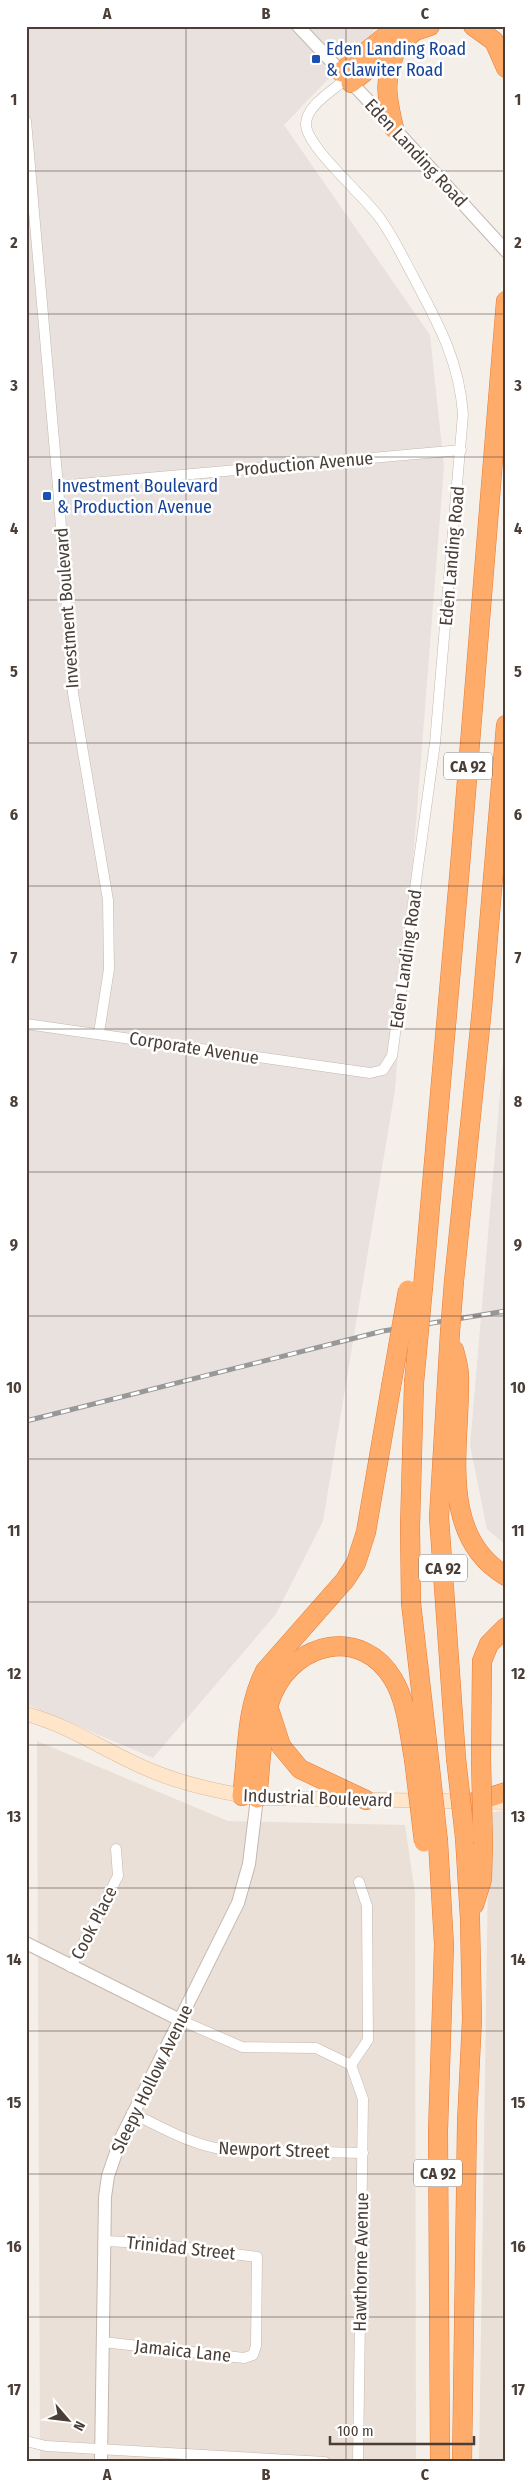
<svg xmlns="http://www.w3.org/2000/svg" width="532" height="2488" viewBox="0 0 532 2488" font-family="'Fira Sans Condensed',sans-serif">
<rect width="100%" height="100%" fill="#f5efe9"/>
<g fill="#eae0d7">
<polygon points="37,1741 228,1821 405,1825 415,1893 416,2462 40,2462"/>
<polygon points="506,1810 506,2462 479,2462 489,1813"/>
</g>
<g fill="#e8e1de">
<polygon points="26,26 379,26 284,125 430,335 444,466 395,1090 323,1521 276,1614 153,1758 26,1704"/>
<polygon points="506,1024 506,1545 487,1529 470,1446"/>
</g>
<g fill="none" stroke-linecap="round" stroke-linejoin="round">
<defs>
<g id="minor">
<polyline points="26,121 58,486 73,693 108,900 109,969 99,1033"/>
<polyline points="58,486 461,450"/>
<path d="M26,1024L370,1073L383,1070L392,1056L435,743L463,414C459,360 438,323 413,276C402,256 392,234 379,217C364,196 307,147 306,125C305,106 334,90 347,78"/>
<polyline points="71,1967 118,1876 116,1849"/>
<polyline points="180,2020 242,2047 316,2048 351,2065"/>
<polyline points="351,2065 363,2099 358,2462"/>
<polyline points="351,2065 368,2040 367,1906 359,1882"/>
<path d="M132,2113C163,2128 193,2146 227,2150L363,2153"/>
<polyline points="103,2342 244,2358 253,2355 256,2346 257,2257 149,2243 104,2241"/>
<polyline points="26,2441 46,2446 325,2462"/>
</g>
<g id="tertiary">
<polyline points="298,26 394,128 506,251"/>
<polyline points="26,1943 180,2020"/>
<polyline points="101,2462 105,2197 108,2176 121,2138 238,1903 249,1864 257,1798"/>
</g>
<path id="secondary" d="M26,1714C72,1726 109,1754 152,1771C186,1785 221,1792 257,1798L506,1802"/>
<g id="motorway">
<polyline points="473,26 494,41 506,68"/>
<polyline points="341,72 398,26"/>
<polyline points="351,83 415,31 430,26"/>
<path d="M394,128C386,95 383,78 398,46"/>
<polyline points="454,1281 482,1008 506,725"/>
<polyline points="423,1287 460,866 506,301"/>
<polyline points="450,1332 439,1517 456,1758"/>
<path d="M454,1350C456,1358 459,1367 459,1376C461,1442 436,1535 506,1576"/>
<polyline points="414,1383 410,1527 411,1603 429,1759"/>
<polyline points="270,1712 281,1746 300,1769 366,1800"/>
<polyline points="481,1759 482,1661 489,1644 506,1627"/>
<path d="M242,1796C248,1753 245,1710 265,1671L345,1580L356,1563L366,1532L391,1387"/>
<path d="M257,1798C261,1768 261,1720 273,1693C296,1641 362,1627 393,1679C407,1702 409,1733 414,1759"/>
<polyline points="471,1803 506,1792"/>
<polyline points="438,1841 444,1945 438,2131 440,2462"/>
<polyline points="474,1905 482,1879 483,1844"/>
<polyline points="462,2462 467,2122 472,2019 470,1919 465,1838"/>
</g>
</defs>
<use href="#minor" stroke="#c5b7ae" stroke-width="11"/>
<use href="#tertiary" stroke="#c5b7ae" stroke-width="14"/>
<use href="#secondary" stroke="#dbba99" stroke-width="15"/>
<use href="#motorway" stroke="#e77b32" stroke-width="20"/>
<use href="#minor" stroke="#fff" stroke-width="10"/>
<use href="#tertiary" stroke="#fff" stroke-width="12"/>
<use href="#secondary" stroke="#ffe6ca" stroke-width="14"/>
<use href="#motorway" stroke="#ffac6b" stroke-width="19"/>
<defs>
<polyline id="rail" points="26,1421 383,1331 506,1311"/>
</defs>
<use href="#rail" stroke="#989898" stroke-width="5"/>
<use href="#rail" stroke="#fff" stroke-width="3" stroke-dasharray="9" stroke-linecap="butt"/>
<defs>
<g id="motorway-bridge">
<polyline points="450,1332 454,1281"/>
<polyline points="414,1383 423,1287"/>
<polyline points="391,1387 408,1290"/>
<polyline points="456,1758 465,1838"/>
<polyline points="414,1759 424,1842"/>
<polyline points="429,1759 438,1841"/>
<polyline points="481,1759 483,1844"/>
</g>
</defs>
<use href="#motorway-bridge" stroke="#e77b32" stroke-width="20" stroke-linecap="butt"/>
<use href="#motorway-bridge" stroke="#ffac6b" stroke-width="19"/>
</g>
<path fill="none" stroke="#4a3e37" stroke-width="1" stroke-opacity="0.55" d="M186,26V2462M346,26V2462M26,171H506M26,314H506M26,457H506M26,600H506M26,743H506M26,886H506M26,1029H506M26,1172H506M26,1316H506M26,1459H506M26,1602H506M26,1745H506M26,1888H506M26,2031H506M26,2174H506M26,2317H506"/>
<g fill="#1a4fb4" stroke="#fff" stroke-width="2">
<rect x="311" y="54" width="10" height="10" rx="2.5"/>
<rect x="42" y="491" width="10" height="10" rx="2.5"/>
</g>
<g text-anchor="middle" stroke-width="5" stroke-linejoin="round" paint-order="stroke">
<g fill="#fff" stroke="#807873" stroke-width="1">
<rect x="444" y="752.5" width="48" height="27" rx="4"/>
<rect x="419" y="1554.5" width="48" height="27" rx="4"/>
<rect x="414" y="2159.5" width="48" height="27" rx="4"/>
</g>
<g font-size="16" font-weight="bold" fill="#4a3e37">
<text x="468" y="772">CA 92</text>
<text x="443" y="1574">CA 92</text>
<text x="438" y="2179">CA 92</text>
</g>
<g font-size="18" fill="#164399" stroke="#fff" text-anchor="start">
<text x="326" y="55">Eden Landing Road<tspan x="326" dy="21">&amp; Clawiter Road</tspan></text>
<text x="57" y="492">Investment Boulevard<tspan x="57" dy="21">&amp; Production Avenue</tspan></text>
</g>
<g font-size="18" fill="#4a3e37" stroke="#fff">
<text transform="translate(416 153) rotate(47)" y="6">Eden Landing Road</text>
<text transform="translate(304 464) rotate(-5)" y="6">Production Avenue</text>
<text transform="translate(452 556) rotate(-85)" y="6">Eden Landing Road</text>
<text transform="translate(67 608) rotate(-94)" y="6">Investment Boulevard</text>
<text transform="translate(406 959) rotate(-82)" y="6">Eden Landing Road</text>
<text transform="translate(194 1048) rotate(9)" y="6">Corporate Avenue</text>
<text transform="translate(318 1798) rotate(2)" y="6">Industrial Boulevard</text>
<text transform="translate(94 1923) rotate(-63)" y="6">Cook Place</text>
<text transform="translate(152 2079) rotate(-64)" y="6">Sleepy Hollow Avenue</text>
<text transform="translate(274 2150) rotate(2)" y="6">Newport Street</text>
<text transform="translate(181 2248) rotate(6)" y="6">Trinidad Street</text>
<text transform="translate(361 2262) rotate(-89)" y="6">Hawthorne Avenue</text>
<text transform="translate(183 2351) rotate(6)" y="6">Jamaica Lane</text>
</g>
</g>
<rect width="532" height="2488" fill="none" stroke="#ffffff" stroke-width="55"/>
<g transform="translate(68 2420) rotate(118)" stroke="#ffffff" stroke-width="4" paint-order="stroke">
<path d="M0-4L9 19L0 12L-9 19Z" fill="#4a3e37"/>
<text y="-8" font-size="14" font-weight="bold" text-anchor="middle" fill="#4a3e37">N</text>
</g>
<path d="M330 2436v8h144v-8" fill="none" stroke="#4a3e37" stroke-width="2.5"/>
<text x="337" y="2436" font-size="15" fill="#4a3e37" stroke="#ffffff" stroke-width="4" paint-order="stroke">100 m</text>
<rect x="28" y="28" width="476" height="2432" fill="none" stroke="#4a3e37" stroke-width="2"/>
<g font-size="16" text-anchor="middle" font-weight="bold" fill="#4a3e37">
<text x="107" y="19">A</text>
<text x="266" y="19">B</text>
<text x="425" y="19">C</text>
<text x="14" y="105">1</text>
<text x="518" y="105">1</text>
<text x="14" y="248">2</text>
<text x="518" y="248">2</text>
<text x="14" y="391">3</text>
<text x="518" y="391">3</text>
<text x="14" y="534">4</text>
<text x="518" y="534">4</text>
<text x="14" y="677">5</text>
<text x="518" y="677">5</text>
<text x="14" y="820">6</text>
<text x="518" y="820">6</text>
<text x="14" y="963">7</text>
<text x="518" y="963">7</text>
<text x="14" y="1107">8</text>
<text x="518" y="1107">8</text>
<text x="14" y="1250">9</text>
<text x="518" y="1250">9</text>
<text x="14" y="1393">10</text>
<text x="518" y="1393">10</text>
<text x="14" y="1536">11</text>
<text x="518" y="1536">11</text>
<text x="14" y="1679">12</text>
<text x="518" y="1679">12</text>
<text x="14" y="1822">13</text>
<text x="518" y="1822">13</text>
<text x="14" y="1965">14</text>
<text x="518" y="1965">14</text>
<text x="14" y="2108">15</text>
<text x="518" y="2108">15</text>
<text x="14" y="2252">16</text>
<text x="518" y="2252">16</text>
<text x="14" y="2395">17</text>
<text x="518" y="2395">17</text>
<text x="107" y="2480">A</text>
<text x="266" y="2480">B</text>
<text x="425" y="2480">C</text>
</g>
</svg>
